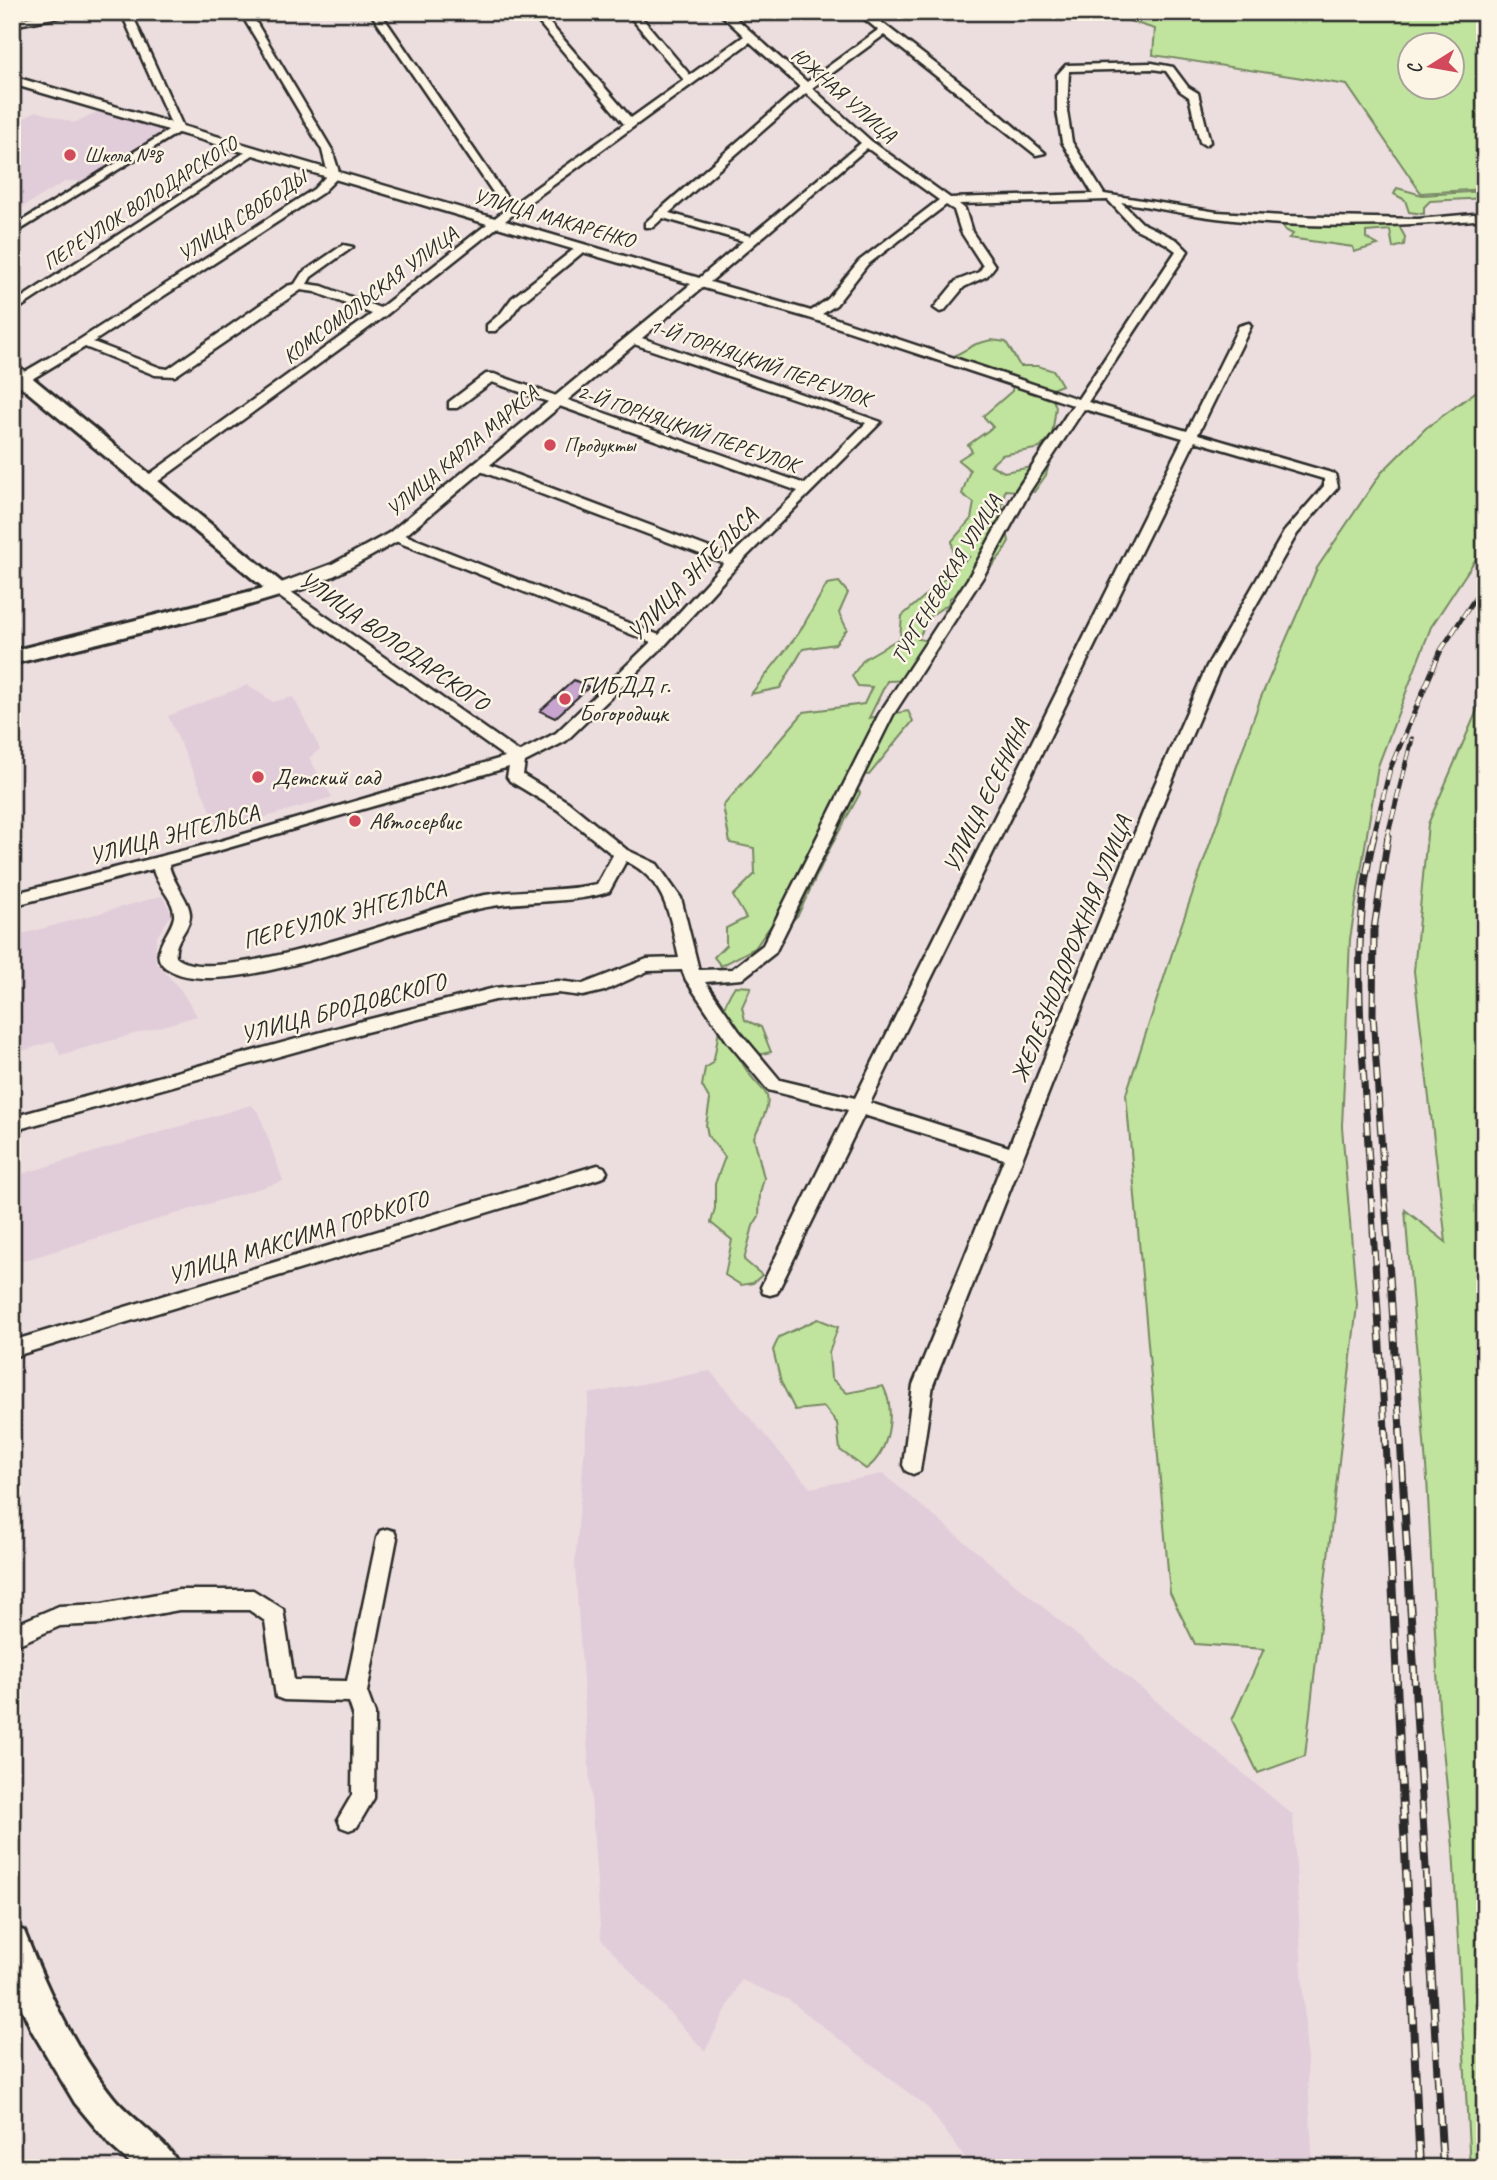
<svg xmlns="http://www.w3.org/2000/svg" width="1497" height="2180" viewBox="0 0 1497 2180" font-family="Caveat,sans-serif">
<rect width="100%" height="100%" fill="#ecddde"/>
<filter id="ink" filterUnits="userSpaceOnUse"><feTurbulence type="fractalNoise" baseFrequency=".0143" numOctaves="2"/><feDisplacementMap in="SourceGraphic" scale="14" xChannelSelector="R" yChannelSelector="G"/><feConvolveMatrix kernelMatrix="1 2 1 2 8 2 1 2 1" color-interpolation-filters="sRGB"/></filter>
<g filter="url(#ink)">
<g fill="#e1ccd9">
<polygon points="103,109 170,129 85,181 66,181 16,211 12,210 12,126 36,111 74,123"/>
<polygon points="248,685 273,702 293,697 320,749 309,758 332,797 220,831 168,716"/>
<polygon points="162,896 172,914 156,938 155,962 180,989 197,1016 60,1055 54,1041 12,1054 12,937"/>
<polygon points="251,1105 259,1113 283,1181 12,1264 12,1177"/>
<polygon points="710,1371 810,1488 883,1474 1293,1815 1313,2168 973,2168 928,2108 789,2000 741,1980 705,2051 601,1939 575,1566 589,1394"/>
</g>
<g fill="#c0e49d" stroke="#768864" stroke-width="2" fill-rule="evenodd">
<path d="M1100,12H1485V189L1421,193L1347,85L1153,55L1155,29ZM1410,46H1452V88H1410Z"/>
<polygon points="1397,188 1422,195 1485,191 1485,198 1430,201 1424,207 1424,214 1409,212 1405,200 1394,194"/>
<polygon points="1306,223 1399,226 1405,237 1404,245 1393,248 1390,230 1366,232 1366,238 1378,245 1354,252 1353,247 1289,238 1293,234 1285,230 1283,226"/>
<polygon points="991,340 1006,342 1020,366 1038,366 1054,371 1062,385 1049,390 1056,407 1052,435 1040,448 1002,455 991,465 1004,472 1049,464 1046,475 1034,492 1005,490 1002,506 1009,541 1002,554 979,581 950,598 948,604 930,616 918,639 943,643 915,680 887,681 869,718 908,711 913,721 869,775 847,772 860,793 828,852 798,915 785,928 772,924 755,948 721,966 714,957 726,945 726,928 746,918 733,896 755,874 754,848 730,843 723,806 804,712 864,704 872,687 858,686 852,676 864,659 900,638 902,616 969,557 953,552 952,541 971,519 974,503 962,494 970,470 958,460 972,451 968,445 993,427 983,416 1012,391 1013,376 954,356 976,344"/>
<polygon points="1485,385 1485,545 1431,627 1378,766 1350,939 1342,1127 1357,1305 1305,1756 1258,1773 1232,1720 1264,1649 1195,1644 1170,1593 1126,1094 1178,935 1261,697 1317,568 1381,473 1426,428"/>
<polygon points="839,582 848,593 839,613 847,629 835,644 803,649 780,688 751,694 799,633 827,584"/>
<polygon points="1485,692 1485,2168 1470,2168 1453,1847 1439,1709 1427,1478 1405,1210 1446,1242 1414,971 1428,824"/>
<path d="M735,986L751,987L742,1007L745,1020L761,1027L771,1052L740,1059C762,1102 782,1082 754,1137L764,1178L760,1193L759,1216L753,1226L744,1260L762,1275L753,1283L741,1285L725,1275L732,1240L711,1223L715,1208V1184L725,1157L708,1136L706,1125L710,1100L702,1086L705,1068L713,1063C720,1034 717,1013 735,986Z"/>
<path d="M818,1319L838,1327L829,1353L831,1378L847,1393L883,1386C896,1411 890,1452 866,1469L840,1450L837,1423L824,1407L795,1410L781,1382L773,1350L779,1337Z"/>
</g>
<polygon fill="#c8a5ce" stroke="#2b2b2b" stroke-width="2" points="574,680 589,687 555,718 540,711"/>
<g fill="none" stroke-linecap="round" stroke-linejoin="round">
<defs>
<g id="minor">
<polygon points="60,12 85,12 12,26 12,20"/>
<polygon points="121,12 131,12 184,129 12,235 12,227 173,128"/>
<path d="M240,12H250L332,150L340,175L322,193L93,342L161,368L168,369L287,286L295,284L302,273L343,245L353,247L311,277L307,284L322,286L380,308L505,210L370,12H380L512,205L624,124L530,12H540L631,118L684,80L626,12H637L690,75L744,36L718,12H729L807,82L878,30L856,12H868L988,104L1045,153L1036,155L884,35L812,88L871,141L950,198L1093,194L1062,142L1057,111V75L1066,65L1152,63L1173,67L1188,87L1198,93L1210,142L1205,145L1200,142L1189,97L1180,91L1166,71L1152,69L1069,71L1067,111L1072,142L1104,194L1217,212L1284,216L1418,219L1485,213V219C1400,227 1301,229 1216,218C1184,214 1152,207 1121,202L1142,223L1177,240L1188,251L1088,402L1187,431L1239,326L1249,323L1251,326L1198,434L1335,474L1338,487L1297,534L1221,666L1164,800L933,1385L920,1471L913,1474L906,1471L903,1465L913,1385L1004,1159L864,1115L777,1293L770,1295L763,1293L761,1287L848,1110L768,1090L727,1041L686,980L682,970L648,971L604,991L583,996L558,993L495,1000L362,1033L12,1131V1117L362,1021L495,988L558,981L583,984L647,959L679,958C670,918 667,881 626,861L609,892C566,905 520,899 477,909C410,923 225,1005 168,969C145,955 171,934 174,917C176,900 156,886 153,869L12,906V894L217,842L505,757L274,593V587H284L519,752L556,733L651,642L390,539V533H400L659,635L724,563L475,469V463H485L731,556L798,491L492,382L457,408H449V402L486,374H494L805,484L866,423L628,342V336H636L881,422L738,565L666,644L566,741L525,762L523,775L568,802L627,850L657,864L681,898L699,970L732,969L763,945L879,714L969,577L1016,491L1073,405L809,318L697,286V280L743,241L663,218L653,227H645V223L657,212L800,87L750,42L515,213L385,316L153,485H143V479L372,314L315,292L301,290L175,376L155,375L85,347L27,382L12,387V379L79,340L314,189L328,174L322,150ZM806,93L861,143L750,236L669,213ZM867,148L939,200L859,261L828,299L811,311L710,282ZM1108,200L1134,228L1165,243L1176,251L1078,399L822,314L836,305L867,265L946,205L954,210L961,232L983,266L979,272L956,281L934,308L940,312L944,311L964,287L987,276L995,266L972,232L965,209L959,204ZM1084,409L1183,438L855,1098L780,1080L739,1031L705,982L742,979L775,953L893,715L983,577L1030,491ZM1195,441L1324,479V486L1284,532L1207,666L1148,800L1009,1147L870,1103ZM509,767L507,777L510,781L558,810L613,855L597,884C557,893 515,888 475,897C423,910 213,991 176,957C173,940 189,931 190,916C191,901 172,883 169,865Z"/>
<polygon points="250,149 259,151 12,313 12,304"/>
<polygon points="578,246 588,248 520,304 509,319 495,331 487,331 487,325 501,313 512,298"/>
<polygon points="598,1165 604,1167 607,1172 604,1177 12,1357 12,1341"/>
<polygon points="387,1529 394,1531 397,1538 367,1692 375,1714 374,1798 357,1827 349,1830 341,1827 338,1819 352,1795 353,1714 349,1702 284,1700 276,1697 265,1621 249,1610 179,1610 102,1624 60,1626 12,1647 12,1626 59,1606 102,1604 179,1590 253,1590 283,1609 294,1680 347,1681 377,1538 380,1531"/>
</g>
<path id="tertiary" d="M12,76L706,280L708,283L401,539C377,553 298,600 273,594L271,590L273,586L332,564L389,533L691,284L12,84Z"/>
<g id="secondary">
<polygon points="12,365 18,366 286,586 289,590 286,594 229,611 12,664 12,651 264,588 12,379"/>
<path d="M12,1927L24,1931C48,1991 73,2047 114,2098C133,2121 170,2142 180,2168H136L110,2145L75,2103L32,2031L12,1986Z"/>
</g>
</defs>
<use href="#minor" stroke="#2b2b2b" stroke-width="5"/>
<use href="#tertiary" stroke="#2b2b2b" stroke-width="5"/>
<use href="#secondary" stroke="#2b2b2b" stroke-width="6"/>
<use href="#minor" fill="#fcf5e5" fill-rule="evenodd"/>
<use href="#tertiary" fill="#fcf5e5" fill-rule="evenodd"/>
<use href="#secondary" fill="#fcf5e5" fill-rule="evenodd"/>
<defs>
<g id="rail-far2">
<polyline points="1373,838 1390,769 1441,650 1485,583"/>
<polyline points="1387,838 1412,739"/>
</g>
<g id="rail-far1">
<path d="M1374,836C1351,930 1361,1032 1367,1128C1373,1228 1379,1329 1385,1430"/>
<polyline points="1388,836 1374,929 1373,1014 1400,1430"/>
</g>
<g id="rail">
<polyline points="1385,1429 1420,2168"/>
<polyline points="1400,1429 1443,2168"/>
</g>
</defs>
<use href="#rail-far2" stroke="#2b2b2b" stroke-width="5"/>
<use href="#rail-far1" stroke="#2b2b2b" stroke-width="7"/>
<use href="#rail" stroke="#2b2b2b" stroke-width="8"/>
<use href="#rail-far2" stroke="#fcf5e5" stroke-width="3.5" stroke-dasharray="10" stroke-linecap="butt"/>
<use href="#rail-far1" stroke="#fcf5e5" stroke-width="4.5" stroke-dasharray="13" stroke-linecap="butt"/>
<use href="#rail" stroke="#fcf5e5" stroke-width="5" stroke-dasharray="17" stroke-linecap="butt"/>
</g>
</g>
<g fill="#d1495b" stroke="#fcf5e5" stroke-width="2.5">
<circle cx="70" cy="155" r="7"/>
<circle cx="550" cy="445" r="7"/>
<circle cx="565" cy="699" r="7"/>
<circle cx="258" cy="777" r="7"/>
<circle cx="355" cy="821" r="7"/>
</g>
<g text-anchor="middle" stroke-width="5" stroke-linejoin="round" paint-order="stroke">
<g font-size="21" fill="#2b2b2b" stroke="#fcf5e5">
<text transform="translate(844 95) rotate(41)" y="7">ЮЖНАЯ УЛИЦА</text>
<text transform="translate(140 203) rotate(-33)" y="7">ПЕРЕУЛОК ВОЛОДАРСКОГО</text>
<text transform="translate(242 216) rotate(-33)" y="7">УЛИЦА СВОБОДЫ</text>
<text transform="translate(554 218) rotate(16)" y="7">УЛИЦА МАКАРЕНКО</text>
<text transform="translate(370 295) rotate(-37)" y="7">КОМСОМОЛЬСКАЯ УЛИЦА</text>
<text transform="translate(760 362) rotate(19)" y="7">1-Й ГОРНЯЦКИЙ ПЕРЕУЛОК</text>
<text transform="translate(688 428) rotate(19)" y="7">2-Й ГОРНЯЦКИЙ ПЕРЕУЛОК</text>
<text transform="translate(462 451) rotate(-40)" y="7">УЛИЦА КАРЛА МАРКСА</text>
<text transform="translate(946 579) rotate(-59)" y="7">ТУРГЕНЕВСКАЯ УЛИЦА</text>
</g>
<g font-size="21" fill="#2b2b2b" stroke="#fcf5e5" text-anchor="start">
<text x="84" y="162">Школа №8</text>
<text x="564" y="452">Продукты</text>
</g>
<g font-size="24" fill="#2b2b2b" stroke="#fcf5e5">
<text transform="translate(692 574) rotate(-46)" y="8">УЛИЦА ЭНГЕЛЬСА</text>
<text transform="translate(394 641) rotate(35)" y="8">УЛИЦА ВОЛОДАРСКОГО</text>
<text transform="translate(986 796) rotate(-64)" y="8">УЛИЦА ЕСЕНИНА</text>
<text transform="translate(174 834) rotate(-15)" y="8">УЛИЦА ЭНГЕЛЬСА</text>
<text transform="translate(344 914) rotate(-15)" y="8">ПЕРЕУЛОК ЭНГЕЛЬСА</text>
<text transform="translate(1071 949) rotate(-68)" y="8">ЖЕЛЕЗНОДОРОЖНАЯ УЛИЦА</text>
<text transform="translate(343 1008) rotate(-15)" y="8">УЛИЦА БРОДОВСКОГО</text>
<text transform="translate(298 1237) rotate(-17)" y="8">УЛИЦА МАКСИМА ГОРЬКОГО</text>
</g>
<g font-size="24" fill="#2b2b2b" stroke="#fcf5e5" text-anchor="start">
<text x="579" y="693">ГИБДД г.<tspan x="579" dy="28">Богородицк</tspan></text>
<text x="272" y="785">Детский сад</text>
<text x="369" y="829">Автосервис</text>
</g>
</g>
<rect width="1497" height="2180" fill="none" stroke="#fcf5e5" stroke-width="42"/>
<rect x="21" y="21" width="1455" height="2138" fill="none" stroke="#2b2b2b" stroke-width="2.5" filter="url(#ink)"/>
<g transform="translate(1431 66) rotate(259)"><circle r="33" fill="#fcf5e5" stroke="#a8a49b" stroke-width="2"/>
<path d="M0-5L12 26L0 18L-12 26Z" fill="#d1495b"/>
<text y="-10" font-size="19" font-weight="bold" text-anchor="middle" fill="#2b2b2b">С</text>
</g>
</svg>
